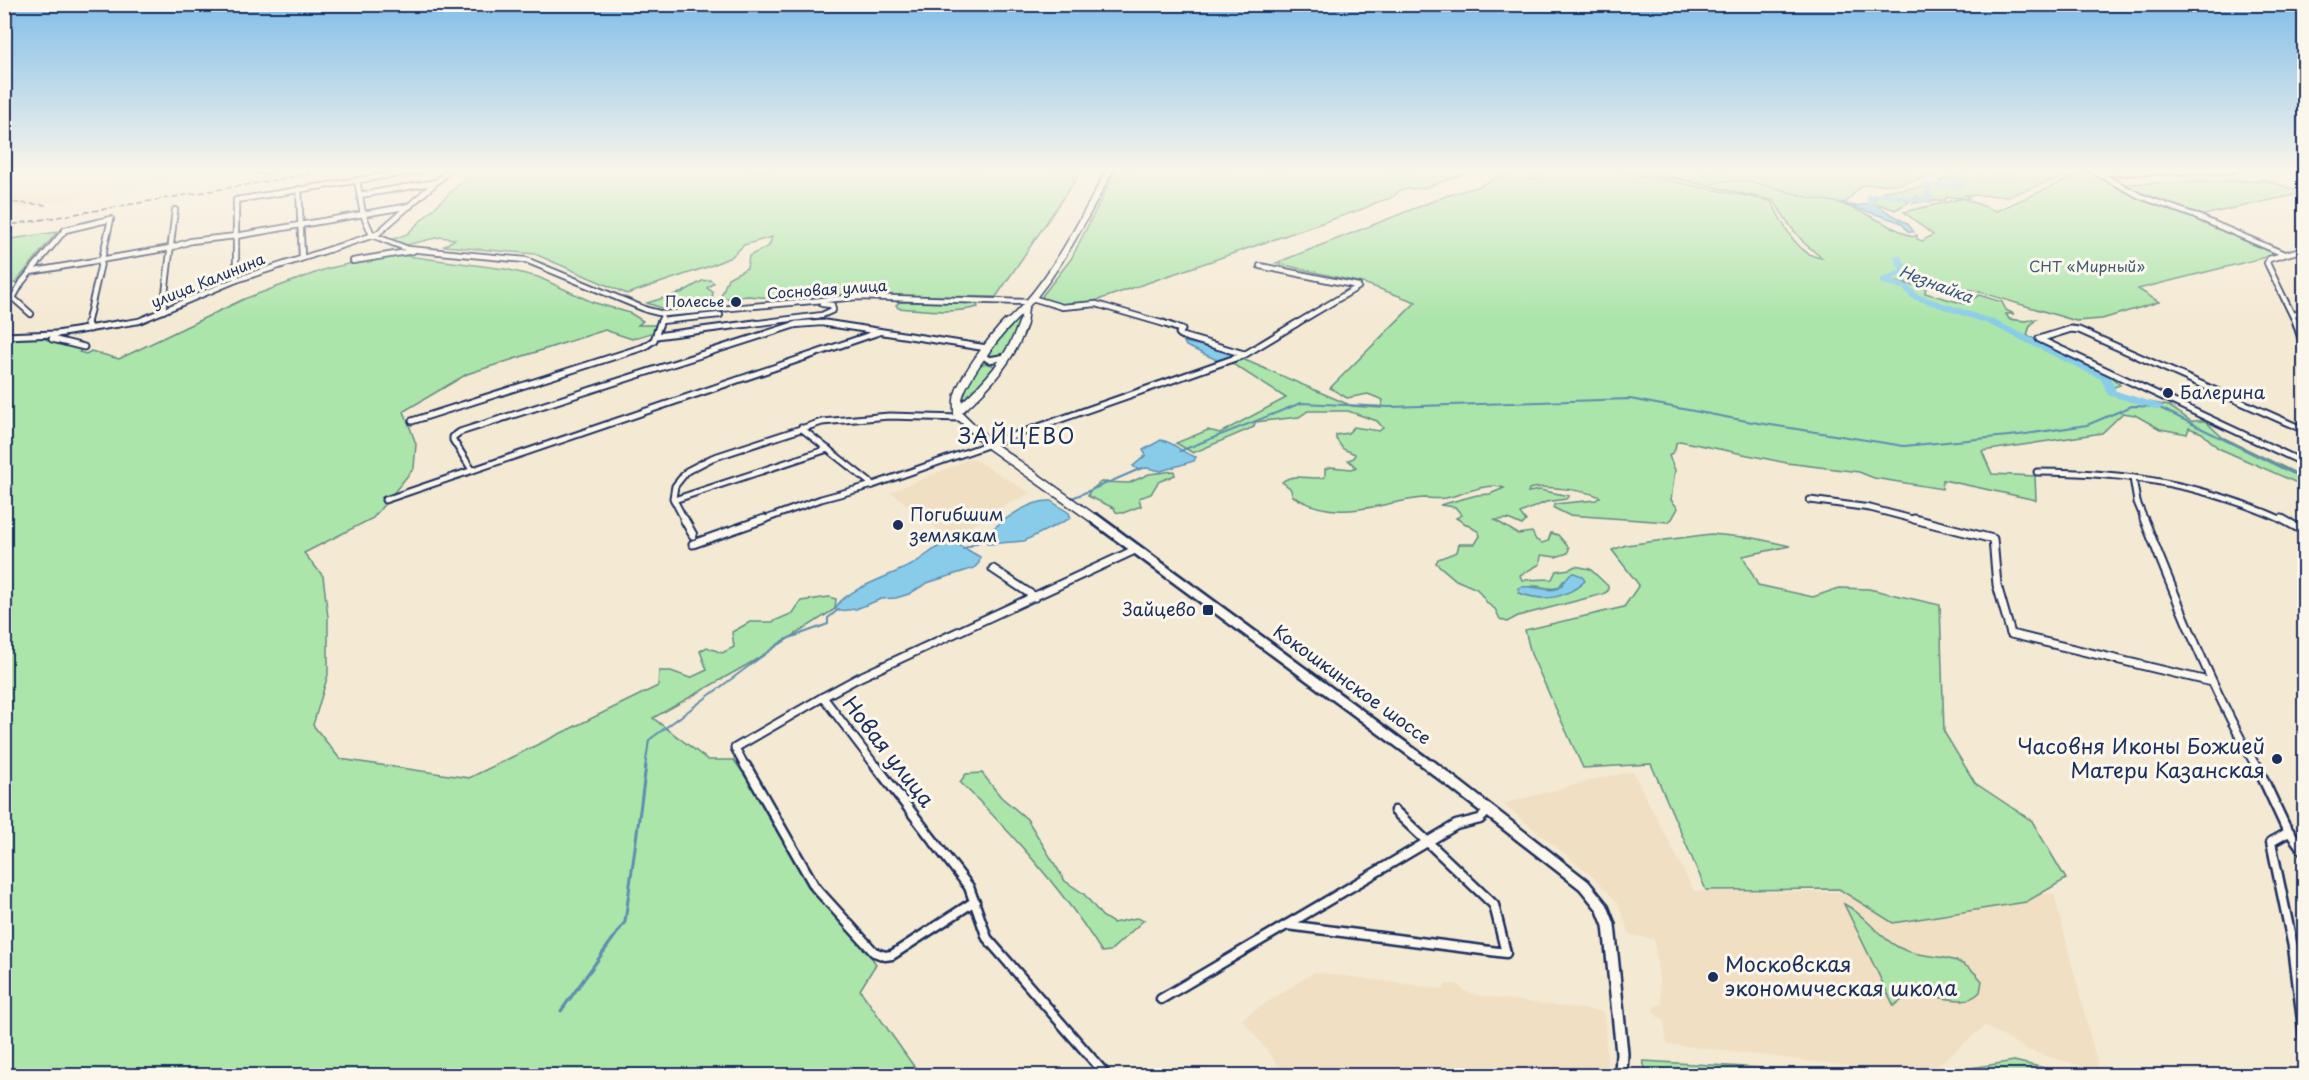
<svg xmlns="http://www.w3.org/2000/svg" width="2309" height="1080" viewBox="0 0 2309 1080" font-family="'Playpen Sans',sans-serif">
<rect width="100%" height="100%" fill="#f4e9d3"/>
<filter id="ink" filterUnits="userSpaceOnUse"><feTurbulence type="fractalNoise" baseFrequency=".0167" numOctaves="2"/><feDisplacementMap in="SourceGraphic" scale="12" xChannelSelector="R" yChannelSelector="G"/><feConvolveMatrix kernelMatrix="1 2 1 2 8 2 1 2 1" color-interpolation-filters="sRGB"/></filter>
<g filter="url(#ink)">
<g fill="#f0dfc2">
<polygon points="4,170 205,170 206,174 23,208 5,207"/>
<polygon points="972,458 1031,493 988,513 990,514 950,539 891,492"/>
<polygon points="1633,772 1694,891 2054,894 2099,1071 2030,1051 1985,1026 1926,1075 1667,1044 1664,1020 1658,1017 1653,1010 1655,1006 1662,1004 1654,939 1630,935 1618,903 1591,875 1503,804 1596,779"/>
<polygon points="1314,972 1442,989 1447,984 1458,985 1466,992 1482,996 1604,1012 1608,1075 1282,1075 1276,1062 1242,1019"/>
</g>
<g fill="#abe5aa" stroke="#638a84" stroke-width="1.5" fill-rule="evenodd">
<polygon points="474,170 1082,170 996,297 858,295 782,299 748,296 720,299 728,278 747,268 749,256 769,246 772,237 744,245 731,257 710,266 627,294 535,254 444,246 455,239 440,237 406,245 391,240 407,234"/>
<path d="M1116,170L1145,171L1474,170L1424,188L1400,190C1389,204 1381,197 1368,207L1089,303L1059,305L1044,299L1042,296L1071,259Z"/>
<path d="M1525,170H1533L1537,173L1530,174L1532,179L1536,178L1540,173V170H1615L1771,201C1782,221 1796,256 1822,258L1804,243L1791,227L1774,201L1641,170H1957L1900,184L1862,185L1846,202L1839,203L1862,212L1912,237L1917,235V239L1922,241L1933,235L1904,212L1964,198L1947,197L1945,200L1913,203L1919,196L1895,210L1873,202V199L1879,196L1883,191L1942,185L1939,181L1968,170H2060L2064,174L2062,177L2009,196L1965,195L1969,198L1965,199L1996,211L2087,171L2085,170H2090L2138,197L2193,216L2278,254L2138,289L2159,302L2102,319L2076,321L1973,290L1931,286V283H1939L1924,279L1918,284L1895,282L1926,287L1925,293L1965,304L1979,295L2002,302L2006,310L2014,314H2006L2009,319L2025,321L2036,319L2030,326L2027,335C2042,343 2058,354 2074,360C2093,367 2106,370 2120,385L2108,389L2138,400L2169,406L2191,421H2205L2222,437L2304,477V486L2218,448L2202,433L2189,428L2187,434L2160,429L2135,415L2123,413L2102,433L1982,451L1992,474L2035,476L2036,500L1943,480L1942,489L1874,478L1859,472L1787,463L1680,441L1676,443L1675,450L1669,456L1675,470L1671,500L1678,508L1672,519L1668,522L1568,515L1554,508L1555,504L1596,500L1600,497C1588,491 1541,484 1529,489L1528,492L1540,490L1569,496L1566,499L1546,502L1520,513L1526,521L1522,525L1508,519L1495,520L1518,534L1532,532L1536,540L1542,543L1548,541L1551,533L1558,535L1569,548L1568,553L1556,557L1541,555L1540,564L1520,575L1522,580L1552,579L1556,571L1570,569L1575,566L1590,569L1608,586V591L1603,594L1518,616L1507,622L1500,619L1495,609L1488,604L1477,589L1456,580L1436,563L1438,559L1457,552L1459,544H1475L1480,536L1479,532L1456,518L1462,515L1455,507L1440,505L1477,495L1490,494L1504,488C1486,482 1464,494 1446,498C1438,499 1430,498 1423,498C1377,503 1336,524 1293,496L1290,488L1282,482C1295,472 1309,481 1325,477V469L1330,467L1352,469L1356,467L1348,460L1354,458L1355,454L1343,449L1336,439V435L1348,433L1354,427L1379,431L1383,428L1377,421L1348,411H1308L1299,417L1255,422L1254,427L1193,453L1176,443L1208,430L1220,433L1286,398L1228,361L1238,357L1352,406L1381,408L1383,400L1368,394L1347,398L1330,388L1416,302L1366,284L1276,263L1446,196L1480,186L1502,175L1526,172ZM1563,581L1581,585C1561,598 1542,601 1519,593C1524,590 1529,586 1534,586C1545,586 1557,594 1563,581Z"/>
<polygon points="2267,180 2303,193 2199,216 2155,202 2122,184"/>
<polygon points="57,232 15,283 5,284 5,240"/>
<polygon points="392,254 505,269 538,277 592,302 630,313 643,321 638,325 656,325 654,332 632,339 605,330 467,374 404,411 416,444 414,468 373,518 304,553 323,576 328,617 328,675 313,725 340,759 469,778 658,686 659,671 671,671 690,678 707,670 700,651 707,647 722,653 734,647 732,632 750,622 772,622 793,613 801,601 829,597 836,599 835,609 752,662 653,718 708,760 734,760 876,964 860,990 920,1075 5,1075 4,338 37,337 83,349 79,352 86,354 91,351 119,359 244,299 326,269"/>
<polygon points="710,280 714,283 707,288 713,292 711,308 670,311 647,303 683,292 702,281"/>
<path d="M900,302L976,303L978,307C952,314 925,310 898,308L896,305Z"/>
<polygon points="1024,309 1025,315 1007,355 994,360 983,355"/>
<polygon points="988,363 996,367 960,408 960,395 978,365"/>
<polygon points="1174,471 1175,475 1158,482 1151,494 1139,498 1141,506 1123,513 1116,512 1114,508 1088,496 1089,492 1101,482 1129,483 1149,474"/>
<polygon points="1711,534 1754,538 1790,546 1743,556 1758,585 1813,597 1839,588 1869,589 1940,605 1944,732 1975,783 2032,821 2066,879 2026,902 1893,923 1839,889 1706,890 1651,764 1583,768 1531,654 1525,630 1624,607 1639,585 1612,550 1626,545"/>
<path d="M982,773L1001,797L1027,819L1065,881L1084,894L1102,916L1113,923L1136,918L1144,920L1110,951L1102,952C1063,890 1012,833 960,782L966,774Z"/>
<path d="M1844,904C1865,914 1877,936 1898,947C1927,963 1956,947 1982,981L1980,992C1963,1010 1935,992 1915,995C1906,996 1900,1001 1894,1006Z"/>
<polygon points="1643,1061 1879,1075 1647,1075"/>
<polygon points="2014,1061 2075,1075 1929,1075"/>
</g>
<g fill="#89ccea" stroke="#5d8db2" stroke-width="1.5">
<polygon points="1872,203 1907,223 1914,232 1909,232 1900,222 1844,204 1856,206"/>
<polygon points="1184,342 1233,352 1235,354 1234,357 1217,360 1186,346"/>
<path d="M1161,440C1175,442 1182,454 1196,457L1194,461L1161,471L1147,468L1137,469L1133,466L1146,455L1143,450Z"/>
<path d="M1051,501L1069,513L1071,518L1024,541L988,544L982,537C1001,523 1026,500 1051,501Z"/>
<path d="M945,542L959,545L980,557L979,563L974,568L927,583L909,594L896,598L881,599L856,609L839,611L835,609C842,590 894,575 913,564C924,557 934,549 945,542Z"/>
<path d="M1574,573L1582,576L1585,581C1565,599 1544,602 1519,593L1518,588C1530,582 1552,596 1561,586C1564,583 1567,577 1570,574Z"/>
</g>
<g fill="none" stroke-linecap="round" stroke-linejoin="round">
<polyline stroke="#5d8db2" stroke-width="1.5" points="1623,170 1708,185 1723,181 1750,181 1811,198 1847,204"/>
<g stroke="#5d8db2" stroke-width="2">
<polyline points="1180,451 1301,403 1390,407 1630,399 1752,422 1904,446 2019,435 2087,425 2132,406 2158,407 2304,479"/>
<polyline points="1070,499 1142,468"/>
<polyline points="963,549 985,539"/>
<polyline points="645,768 649,740 784,640 828,624 828,618 839,609"/>
</g>
<polyline stroke="#5d8db2" stroke-width="3" points="561,1011 625,922 646,766"/>
<g fill="#89ccea" fill-rule="evenodd">
<path d="M1971,170H1977L1986,175L2012,173L2013,170H2031L2019,172L2018,177H2015L1985,179L1973,173L1958,177L1957,179L1964,184V188L1930,187L1933,200C1916,209 1892,193 1873,198L1876,206L1886,212L1882,214L1868,207L1866,195L1884,192L1925,198L1923,183L1953,184L1949,180L1952,174Z"/>
<polygon points="1895,256 1901,256 1909,271 1891,280 1909,285 1917,294 1994,320 2109,375 2116,391 2162,405 2163,407 2158,410 2108,395 2101,379 1988,324 1911,298 1903,289 1880,283 1880,279 1900,270 1894,258"/>
</g>
<defs>
<g id="street-far3">
<polyline points="2092,170 2140,196 2193,215 2284,254"/>
<polyline points="2099,173 2235,170"/>
<polyline points="357,180 363,214 372,235 408,249 526,260 647,310 663,314 858,297 1029,302"/>
<polyline points="299,189 302,258"/>
<polyline points="360,195 436,182"/>
<polyline points="353,261 413,251"/>
<polyline points="1260,266 1358,286"/>
<polyline points="30,272 170,248 191,241 236,236 410,206"/>
<polyline points="236,280 236,200 421,170"/>
<polyline points="1032,298 1062,307 1096,304 1168,325"/>
<polyline points="163,311 175,210"/>
<polyline points="31,314 13,298 22,282 65,230 111,219 87,325"/>
<polyline points="2293,314 2304,311"/>
<polyline points="661,321 720,315"/>
<polyline points="114,325 139,321 236,280 377,234 450,170"/>
<polyline points="659,325 662,318"/>
<polyline points="743,325 822,315 833,310 832,305 822,304"/>
<polyline points="794,325 822,323 835,325"/>
<polyline points="1294,325 1358,287"/>
<polyline points="2297,325 2267,263 2269,259 2304,249"/>
</g>
<g id="street-far2">
<polyline points="87,323 90,329"/>
<polyline points="825,323 987,348"/>
<polyline points="1163,323 1182,330 1179,333 1182,336 1244,354"/>
<polyline points="2296,323 2304,348"/>
<polyline points="4,336 56,334"/>
<polyline points="656,336 755,323"/>
<polyline points="84,347 52,339 57,334 123,323"/>
<polyline points="982,355 989,360 1006,357"/>
<polyline points="412,421 644,347 654,340 660,323"/>
<polyline points="801,428 873,485"/>
<polyline points="2304,430 2079,330 2071,329 2039,339 2304,463"/>
<polyline points="472,470 453,440 453,437 460,432 797,324 810,323"/>
<path d="M2037,472C2126,472 2203,484 2285,521"/>
<polyline points="2133,478 2137,502 2145,521"/>
<polyline points="385,500 879,332"/>
<polyline points="674,500 828,449"/>
<polyline points="1810,500 1870,508 1920,521"/>
<polyline points="685,521 673,498 675,486 687,471 712,458 822,422 889,416 960,418"/>
<polyline points="760,521 821,499 873,485 1244,355 1297,323"/>
</g>
<g id="street-far1">
<polyline points="684,519 693,535"/>
<polyline points="1914,519 1993,539 1997,585 2011,634 2212,682"/>
<path d="M2144,519C2179,604 2211,689 2257,768"/>
<polyline points="2282,519 2304,531"/>
<polyline points="693,544 764,519"/>
<polyline points="993,569 1035,597"/>
<polyline points="746,768 735,748 823,697"/>
<polyline points="877,768 823,697 858,678 1137,549"/>
</g>
<g id="street">
<polyline points="746,766 815,887 874,952 885,956 892,955 975,901"/>
<polyline points="876,766 969,887 987,938 1107,1076"/>
<polyline points="2257,766 2285,826 2304,851"/>
<polyline points="2287,833 2271,842 2293,947 2304,1037"/>
<polyline points="1287,925 1506,953 1494,905 1395,811"/>
<polyline points="1161,999 1456,825 1480,819 1488,811"/>
</g>
<g id="secondary-far3">
<polyline points="257,170 270,170"/>
<path d="M1007,325C1053,282 1080,225 1110,170"/>
<polyline points="1023,325 1025,308"/>
</g>
<g id="secondary-far2">
<path d="M1008,323C995,336 964,377 959,395C957,400 958,408 958,414L990,445L1097,521"/>
<path d="M959,410C986,386 1012,358 1023,323"/>
</g>
<polyline id="secondary-far1" points="1095,519 1433,768"/>
<polyline id="secondary" points="1431,766 1584,885 1602,907 1609,925 1622,1053 1621,1076"/>
</defs>
<use href="#street-far3" stroke="#1b2f5e" stroke-width="8"/>
<use href="#street-far2" stroke="#1b2f5e" stroke-width="9"/>
<use href="#street-far1" stroke="#1b2f5e" stroke-width="11"/>
<use href="#street" stroke="#1b2f5e" stroke-width="13"/>
<use href="#secondary-far3" stroke="#1b2f5e" stroke-width="9"/>
<use href="#secondary-far2" stroke="#1b2f5e" stroke-width="11"/>
<use href="#secondary-far1" stroke="#1b2f5e" stroke-width="14"/>
<use href="#secondary" stroke="#1b2f5e" stroke-width="16"/>
<use href="#street-far3" stroke="#fbf7ec" stroke-width="4.5"/>
<use href="#street-far2" stroke="#fbf7ec" stroke-width="5"/>
<use href="#street-far1" stroke="#fbf7ec" stroke-width="7"/>
<use href="#street" stroke="#fbf7ec" stroke-width="8"/>
<use href="#secondary-far3" stroke="#fbf7ec" stroke-width="6"/>
<use href="#secondary-far2" stroke="#fbf7ec" stroke-width="8"/>
<use href="#secondary-far1" stroke="#fbf7ec" stroke-width="9"/>
<use href="#secondary" stroke="#fbf7ec" stroke-width="11"/>
<g stroke="#1b2f5e" stroke-width="1.5" stroke-dasharray="6 3" stroke-linecap="butt">
<polyline points="4,202 47,205"/>
<polyline points="4,226 333,170"/>
</g>
</g>
</g>
<linearGradient id="sky" x2="0" y2="1"><stop stop-color="#82bee9"/><stop offset="0.53" stop-color="#faf5eb"/><stop offset="1" stop-color="#faf5eb" stop-opacity="0"/></linearGradient>
<rect width="2309" height="321" fill="url(#sky)"/>
<g fill="#1b2f5e" stroke="#fbf7ec" stroke-width="2">
<circle cx="736" cy="302" r="6"/>
<circle cx="2168" cy="393" r="6"/>
<circle cx="898" cy="525" r="6"/>
<rect x="1202" y="604" width="12" height="12" rx="3"/>
<circle cx="2277" cy="759" r="6"/>
<circle cx="1713" cy="977" r="6"/>
</g>
<g text-anchor="middle" stroke-width="6" stroke-linejoin="round" paint-order="stroke">
<g font-size="15" fill="#3f5c71" stroke="#fbf7ec">
<text x="2087" y="272">СНТ «Мирный»</text>
</g>
<g font-size="15" fill="#1b2f5e" stroke="#fbf7ec">
<text transform="translate(208 281) rotate(-22)" y="5">улица Калинина</text>
<text transform="translate(827 290) rotate(-4)" y="5">Сосновая улица</text>
</g>
<g font-size="15" fill="#1b2f5e" stroke="#fbf7ec" text-anchor="end">
<text x="724" y="307">Полесье</text>
</g>
<g font-size="16" font-style="italic" fill="#365681" stroke="#fbf7ec">
<text transform="translate(1936 284) rotate(21)" y="6">Незнайка</text>
</g>
<g font-size="18" fill="#1b2f5e" stroke="#fbf7ec" text-anchor="start">
<text x="2180" y="399">Балерина</text>
<text x="910" y="521">Погибшим<tspan x="910" dy="21">землякам</tspan></text>
<text x="1196" y="616" text-anchor="end">Зайцево</text>
</g>
<g font-size="18" fill="#1b2f5e" stroke="#fbf7ec">
<text transform="translate(1352 685) rotate(36)" y="6">Кокошкинское шоссе</text>
</g>
<g font-size="21" letter-spacing="1.5" fill="#1b2f5e" stroke="#fbf7ec">
<text x="1017" y="444">ЗАЙЦЕВО</text>
</g>
<g font-size="21" fill="#1b2f5e" stroke="#fbf7ec" text-anchor="end">
<text x="2265" y="754">Часовня Иконы Божией<tspan x="2265" dy="24">Матери Казанская</tspan></text>
<text x="1725" y="972" text-anchor="start">Московская<tspan x="1725" dy="24">экономическая школа</tspan></text>
</g>
<g font-size="21" fill="#1b2f5e" stroke="#fbf7ec">
<text transform="translate(888 752) rotate(52)" y="7">Новая улица</text>
</g>
</g>
<rect width="2309" height="1080" fill="none" stroke="#fbf7ec" stroke-width="24"/>
<rect x="12" y="12" width="2285" height="1056" fill="none" stroke="#1b2f5e" stroke-width="2" filter="url(#ink)"/>
</svg>
